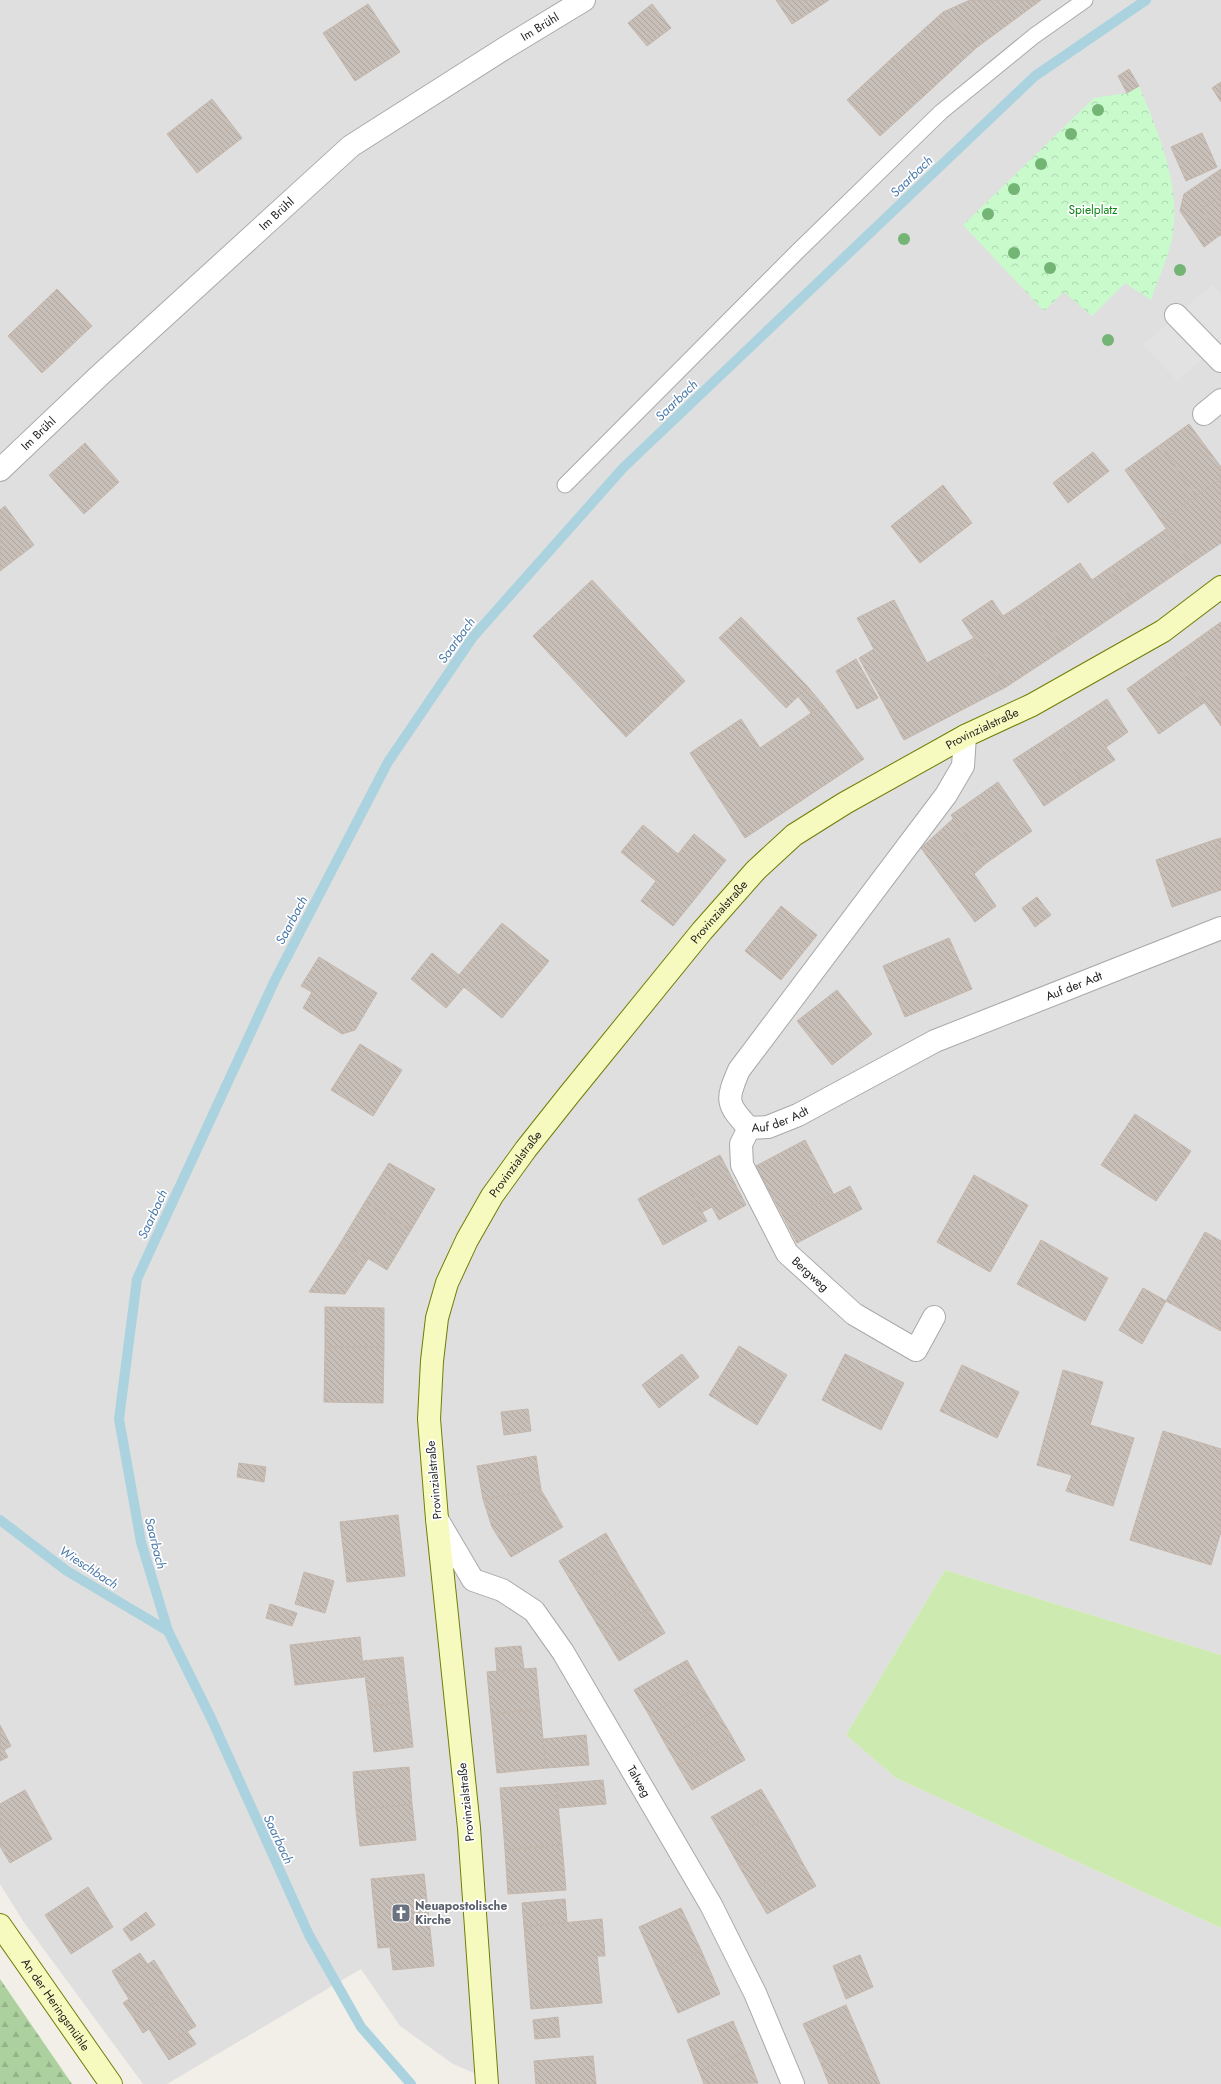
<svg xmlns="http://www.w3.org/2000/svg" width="1221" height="2084" viewBox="0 0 1221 2084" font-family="Jost,sans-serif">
<defs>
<pattern id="forest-firs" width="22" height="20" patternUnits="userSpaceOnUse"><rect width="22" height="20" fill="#add19e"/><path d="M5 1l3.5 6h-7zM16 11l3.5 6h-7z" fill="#95b388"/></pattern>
<pattern id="park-crowns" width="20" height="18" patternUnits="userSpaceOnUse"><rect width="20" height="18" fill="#c8facc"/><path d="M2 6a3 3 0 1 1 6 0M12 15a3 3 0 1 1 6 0" fill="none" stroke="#acd6af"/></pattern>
<pattern id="building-back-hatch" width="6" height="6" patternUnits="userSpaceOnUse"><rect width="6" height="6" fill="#c7bfb8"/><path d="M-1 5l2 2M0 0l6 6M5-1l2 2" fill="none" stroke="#aba49e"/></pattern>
</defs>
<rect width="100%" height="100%" fill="#f2efe9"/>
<polygon fill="#e0dfdf" points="0,0 1221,0 1221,1655 945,1570 846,1735 896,1778 1221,1928 1221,2084 500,2084 453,2064 400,2026 361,1969 167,2084 143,2084 23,1921 0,1884"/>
<polygon fill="#cdebb0" points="945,1570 1221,1655 1221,1928 896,1778 846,1735"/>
<polygon fill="url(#forest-firs)" points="0,1979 72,2084 0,2084"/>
<path fill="url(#park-crowns)" d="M1139,86C1158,132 1180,182 1173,233C1170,253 1158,280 1151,300L1125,283L1092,316L1064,292L1044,311L963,225L1094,98L1127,93Z"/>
<polygon fill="#e2e2e2" points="1213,284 1221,294 1221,361 1212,351 1177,381 1143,344"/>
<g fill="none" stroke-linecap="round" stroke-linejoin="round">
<g stroke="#aad3df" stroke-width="10">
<polyline points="0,1520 67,1571 168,1631"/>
<polyline points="411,2084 361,2027 309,1935 211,1718 168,1631 141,1542 119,1419 137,1279 275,980 388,762 473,637 623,468 1035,76 1146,0"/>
</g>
</g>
<g fill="url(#building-back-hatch)" stroke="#c4b6ab">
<polygon points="776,0 829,0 792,24"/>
<polygon points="970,0 1041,0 976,48 943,12"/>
<polygon points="368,4 400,52 355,81 323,33"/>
<polygon points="652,4 671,28 647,46 628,23"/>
<polygon points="943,12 976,48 925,95 891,59"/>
<polygon points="891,59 925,95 880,136 847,100"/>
<polygon points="1129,69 1139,86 1127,93 1118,76"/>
<polygon points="1221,82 1221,102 1212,88"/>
<polygon points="212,99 242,138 197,173 167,134"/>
<polygon points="1202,133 1217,167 1186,181 1171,147"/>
<polygon points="1221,169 1221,195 1201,209 1220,235 1204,247 1180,211 1184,194"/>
<polygon points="1221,195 1221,236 1201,209"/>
<polygon points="57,289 92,326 42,373 8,336"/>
<polygon points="1189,424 1221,467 1221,479 1196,496 1160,445"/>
<polygon points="85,443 119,482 84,514 49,475"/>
<polygon points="1160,445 1196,496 1161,521 1125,470"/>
<polygon points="1093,452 1109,471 1068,503 1053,483"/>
<polygon points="1221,479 1221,543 1190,564 1161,521"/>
<polygon points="943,485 972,523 920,563 891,526"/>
<polygon points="5,506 34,545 0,571 0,510"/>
<polygon points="1166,529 1190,564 1133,603 1109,568"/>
<polygon points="1080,563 1092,580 1109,568 1133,603 1064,649 1030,598"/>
<polygon points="592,580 685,681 626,737 533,636"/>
<polygon points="1030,598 1064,649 1006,687 962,620 992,600 1003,616"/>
<polygon points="894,600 927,663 974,638 1006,687 904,740 859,658 874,649 857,618"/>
<polygon points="741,617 808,687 786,708 719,638"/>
<polygon points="1221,622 1221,726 1172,657"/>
<polygon points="1172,657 1204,703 1159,734 1127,689"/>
<polygon points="856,659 878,698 857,709 836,671"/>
<polygon points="808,687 823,705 811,713 798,696"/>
<polygon points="1107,699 1128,732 1106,747 1115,760 1082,781 1052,735"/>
<polygon points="823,705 864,759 745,838 690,753 741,719 760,748"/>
<polygon points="1052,735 1082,781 1044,806 1013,760"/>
<polygon points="998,782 1032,831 985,864 951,815"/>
<polygon points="954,818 985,864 974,874 996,906 975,922 921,848"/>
<polygon points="643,825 678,854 694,834 726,860 673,926 641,901 656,881 621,852"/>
<polygon points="1221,838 1221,861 1214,840"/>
<polygon points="1214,840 1221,861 1221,890 1172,907 1156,860"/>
<polygon points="1037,897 1051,915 1035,927 1022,908"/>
<polygon points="781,906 817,935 781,980 745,951"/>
<polygon points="502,923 549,961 502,1018 464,987 446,1008 411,979 432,953 459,975"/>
<polygon points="949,938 972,989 905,1017 883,966"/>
<polygon points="319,957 377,993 355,1030 342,1034 303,1008 312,992 301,986"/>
<polygon points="837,990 872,1034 832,1065 797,1021"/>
<polygon points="360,1044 402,1070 373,1116 331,1090"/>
<polygon points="1135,1114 1191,1151 1156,1201 1101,1165"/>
<polygon points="805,1140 834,1195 785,1220 756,1166"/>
<polygon points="720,1155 746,1205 719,1220 712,1207 702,1212 682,1175"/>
<polygon points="389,1163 435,1189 411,1230 365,1202"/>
<polygon points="682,1175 707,1221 663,1245 638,1199"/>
<polygon points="974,1175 1028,1205 990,1272 937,1242"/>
<polygon points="850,1186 862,1209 797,1243 785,1220"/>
<polygon points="365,1202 411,1230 387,1270 341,1242"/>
<polygon points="1205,1232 1221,1241 1221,1331 1166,1301"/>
<polygon points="1041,1240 1108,1278 1085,1321 1017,1284"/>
<polygon points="341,1242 368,1259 345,1294 309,1292"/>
<polygon points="1143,1288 1166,1301 1142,1344 1119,1330"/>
<polygon points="325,1307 384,1308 384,1347 325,1347"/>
<polygon points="739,1346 787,1375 757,1425 709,1395"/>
<polygon points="325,1347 384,1347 383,1403 324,1402"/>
<polygon points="682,1354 699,1377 659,1408 642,1385"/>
<polygon points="845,1354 904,1383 881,1430 822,1400"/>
<polygon points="962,1365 1019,1392 997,1438 940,1411"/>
<polygon points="1063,1370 1103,1382 1090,1425 1134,1438 1113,1506 1066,1491 1072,1475 1037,1465"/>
<polygon points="528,1409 531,1431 504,1435 501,1412"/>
<polygon points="1163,1431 1221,1449 1221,1532 1211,1565 1130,1540"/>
<polygon points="536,1456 541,1490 483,1499 477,1466"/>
<polygon points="239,1463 266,1467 264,1482 237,1477"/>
<polygon points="541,1490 563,1527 511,1557 492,1527 483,1499"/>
<polygon points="398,1515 405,1576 347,1582 340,1522"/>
<polygon points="606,1533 620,1558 574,1586 559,1561"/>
<polygon points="620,1558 635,1583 589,1611 574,1586"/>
<polygon points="304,1572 334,1581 325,1613 295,1604"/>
<polygon points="635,1583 650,1608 604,1636 589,1611"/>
<polygon points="270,1604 297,1613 292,1626 266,1618"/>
<polygon points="650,1608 665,1633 619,1661 604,1636"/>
<polygon points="360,1637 364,1677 295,1685 290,1645"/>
<polygon points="521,1646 524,1669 497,1671 495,1648"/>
<polygon points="403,1657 408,1702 369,1706 363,1661"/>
<polygon points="687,1660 701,1685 649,1715 634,1690"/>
<polygon points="536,1668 540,1709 491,1714 487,1672"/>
<polygon points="701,1685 716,1710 663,1740 649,1715"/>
<polygon points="408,1702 413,1747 374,1752 369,1706"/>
<polygon points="540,1709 546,1768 497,1773 491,1714"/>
<polygon points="716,1710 731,1735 678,1766 663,1740"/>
<polygon points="0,1725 11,1746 4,1750 8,1757 0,1761"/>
<polygon points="586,1735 589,1765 546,1768 543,1739"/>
<polygon points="731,1735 745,1760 692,1790 678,1766"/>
<polygon points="409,1767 412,1804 356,1810 353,1772"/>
<polygon points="603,1780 606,1804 559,1808 556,1784"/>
<polygon points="556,1784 562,1845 505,1850 500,1788"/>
<polygon points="761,1789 775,1813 725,1841 711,1817"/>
<polygon points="25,1790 52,1839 10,1863 0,1846 0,1804"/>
<polygon points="412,1804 416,1840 360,1846 356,1810"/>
<polygon points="775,1813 789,1837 739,1866 725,1841"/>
<polygon points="789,1837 802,1862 753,1890 739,1866"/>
<polygon points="562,1845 566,1890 508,1894 505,1850"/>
<polygon points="802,1862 816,1886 767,1914 753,1890"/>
<polygon points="424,1874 434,1966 393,1970 390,1947 378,1948 371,1879"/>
<polygon points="88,1887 113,1927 71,1954 45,1915"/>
<polygon points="565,1899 567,1922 524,1927 522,1903"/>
<polygon points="681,1908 701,1950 658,1970 639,1927"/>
<polygon points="146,1912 155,1925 131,1941 123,1929"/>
<polygon points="602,1919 605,1956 597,1956 602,2003 531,2009 524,1927"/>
<polygon points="701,1950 720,1994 678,2013 658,1970"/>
<polygon points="140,1953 148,1965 119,1983 112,1971"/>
<polygon points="860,1955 873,1987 846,1999 833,1966"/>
<polygon points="154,1960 173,1991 133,2017 123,2003 129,1999 119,1983"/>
<polygon points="173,1991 196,2026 161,2048 149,2029 143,2033 133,2017"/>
<polygon points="846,2005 864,2046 821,2064 803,2024"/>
<polygon points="558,2017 560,2037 535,2039 533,2020"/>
<polygon points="733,2021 746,2052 699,2071 687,2040"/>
<polygon points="187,2031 196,2044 169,2060 161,2048"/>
<polygon points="864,2046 880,2084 829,2084 821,2064"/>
<polygon points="746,2052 758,2083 704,2084 699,2071"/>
<polygon points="593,2056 596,2084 536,2084 534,2061"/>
</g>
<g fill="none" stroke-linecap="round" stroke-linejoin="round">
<defs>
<polyline id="service" points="565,485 798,251 941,112 1034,36 1085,0"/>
<g id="minor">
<polyline points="1176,315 1221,361"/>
<polyline points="1204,414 1221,400"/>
<path id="s1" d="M0,470L100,375L351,146L505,48L584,0"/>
<path id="s2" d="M965,736L963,766L946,795L739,1070C726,1100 726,1104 749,1128L768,1127L798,1115L935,1041L1221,928"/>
<path id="s3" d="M749,1128L741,1144L742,1165L787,1253L854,1314L916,1350L934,1317"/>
<path id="s4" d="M437,1519L473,1580L502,1590L534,1611L563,1652L711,1905L755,1993L793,2084"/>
</g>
<g id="secondary">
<path id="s5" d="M0,1925L111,2084"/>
<path id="s6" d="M487,2084L469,1828L437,1519L429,1419L432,1361L437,1318L447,1283L467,1240L492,1196L526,1149L568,1096L702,931L756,870L794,835L845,803L965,736L1032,705L1163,631L1221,587"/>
</g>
</defs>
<use href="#service" stroke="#a9a9a9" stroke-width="17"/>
<use href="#minor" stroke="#a9a9a9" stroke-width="24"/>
<use href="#secondary" stroke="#707d05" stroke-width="24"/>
<use href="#service" stroke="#fff" stroke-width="15"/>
<use href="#minor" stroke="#fff" stroke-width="22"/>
<use href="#secondary" stroke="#f7fabf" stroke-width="22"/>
</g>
<g fill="#74b475">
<circle cx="1098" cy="110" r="6"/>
<circle cx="1071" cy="134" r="6"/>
<circle cx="1041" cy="164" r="6"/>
<circle cx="1014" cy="189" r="6"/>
<circle cx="988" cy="214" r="6"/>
<circle cx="904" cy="239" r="6"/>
<circle cx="1014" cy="253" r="6"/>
<circle cx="1050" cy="268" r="6"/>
<circle cx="1180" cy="270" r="6"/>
<circle cx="1108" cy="340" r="6"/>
</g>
<defs>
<symbol id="church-square" viewBox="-11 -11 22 22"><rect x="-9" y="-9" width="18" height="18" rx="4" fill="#6b7280" stroke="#fff"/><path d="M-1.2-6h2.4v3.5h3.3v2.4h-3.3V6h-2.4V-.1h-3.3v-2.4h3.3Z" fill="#fff"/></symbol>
</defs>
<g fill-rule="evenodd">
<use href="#church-square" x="390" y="1902" width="22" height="22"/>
</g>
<g text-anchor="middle" stroke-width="3.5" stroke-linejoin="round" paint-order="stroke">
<g font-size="12" fill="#222" stroke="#fff">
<text dy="4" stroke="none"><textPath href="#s1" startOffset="701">Im Brühl</textPath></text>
<text dy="4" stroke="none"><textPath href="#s1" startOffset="377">Im Brühl</textPath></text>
<text dy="4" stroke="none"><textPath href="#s1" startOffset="53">Im Brühl</textPath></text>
<text dy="4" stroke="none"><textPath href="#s6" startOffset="1591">Provinzialstraße</textPath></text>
<text dy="4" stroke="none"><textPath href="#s6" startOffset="1267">Provinzialstraße</textPath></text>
<text dy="4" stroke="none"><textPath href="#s2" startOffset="830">Auf der Adt</textPath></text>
<text dy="4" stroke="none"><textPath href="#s2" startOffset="506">Auf der Adt</textPath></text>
<text dy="4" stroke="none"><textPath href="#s6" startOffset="943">Provinzialstraße</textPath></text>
<text dy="4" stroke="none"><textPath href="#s3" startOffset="169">Bergweg</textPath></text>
<text transform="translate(434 1480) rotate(-95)" y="4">Provinzialstraße</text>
<text dy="4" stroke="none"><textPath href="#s4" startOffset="340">Talweg</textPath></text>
<text transform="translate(466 1802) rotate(-96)" y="4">Provinzialstraße</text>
<text dy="4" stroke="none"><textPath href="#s5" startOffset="97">An der Heringsmühle</textPath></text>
</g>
<g font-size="12" fill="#0c8416" stroke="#fff">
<text x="1093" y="214">Spielplatz</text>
</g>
<g font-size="12" font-weight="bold" fill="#5b616d" stroke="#fff" text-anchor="start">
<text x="415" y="1910">Neuapostolische<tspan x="415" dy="14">Kirche</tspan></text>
</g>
<g font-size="13" font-style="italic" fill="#4a7aab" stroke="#fff">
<text transform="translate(911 176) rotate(-44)" y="5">Saarbach</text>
<text transform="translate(676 400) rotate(-44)" y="5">Saarbach</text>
<text transform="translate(456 640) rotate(-54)" y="5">Saarbach</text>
<text transform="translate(291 920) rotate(-62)" y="5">Saarbach</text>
<text transform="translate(152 1214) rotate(-65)" y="5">Saarbach</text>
<text transform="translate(156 1543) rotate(76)" y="5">Saarbach</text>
<text transform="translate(89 1567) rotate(33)" y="5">Wieschbach</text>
<text transform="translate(279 1839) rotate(65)" y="5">Saarbach</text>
</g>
</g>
</svg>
